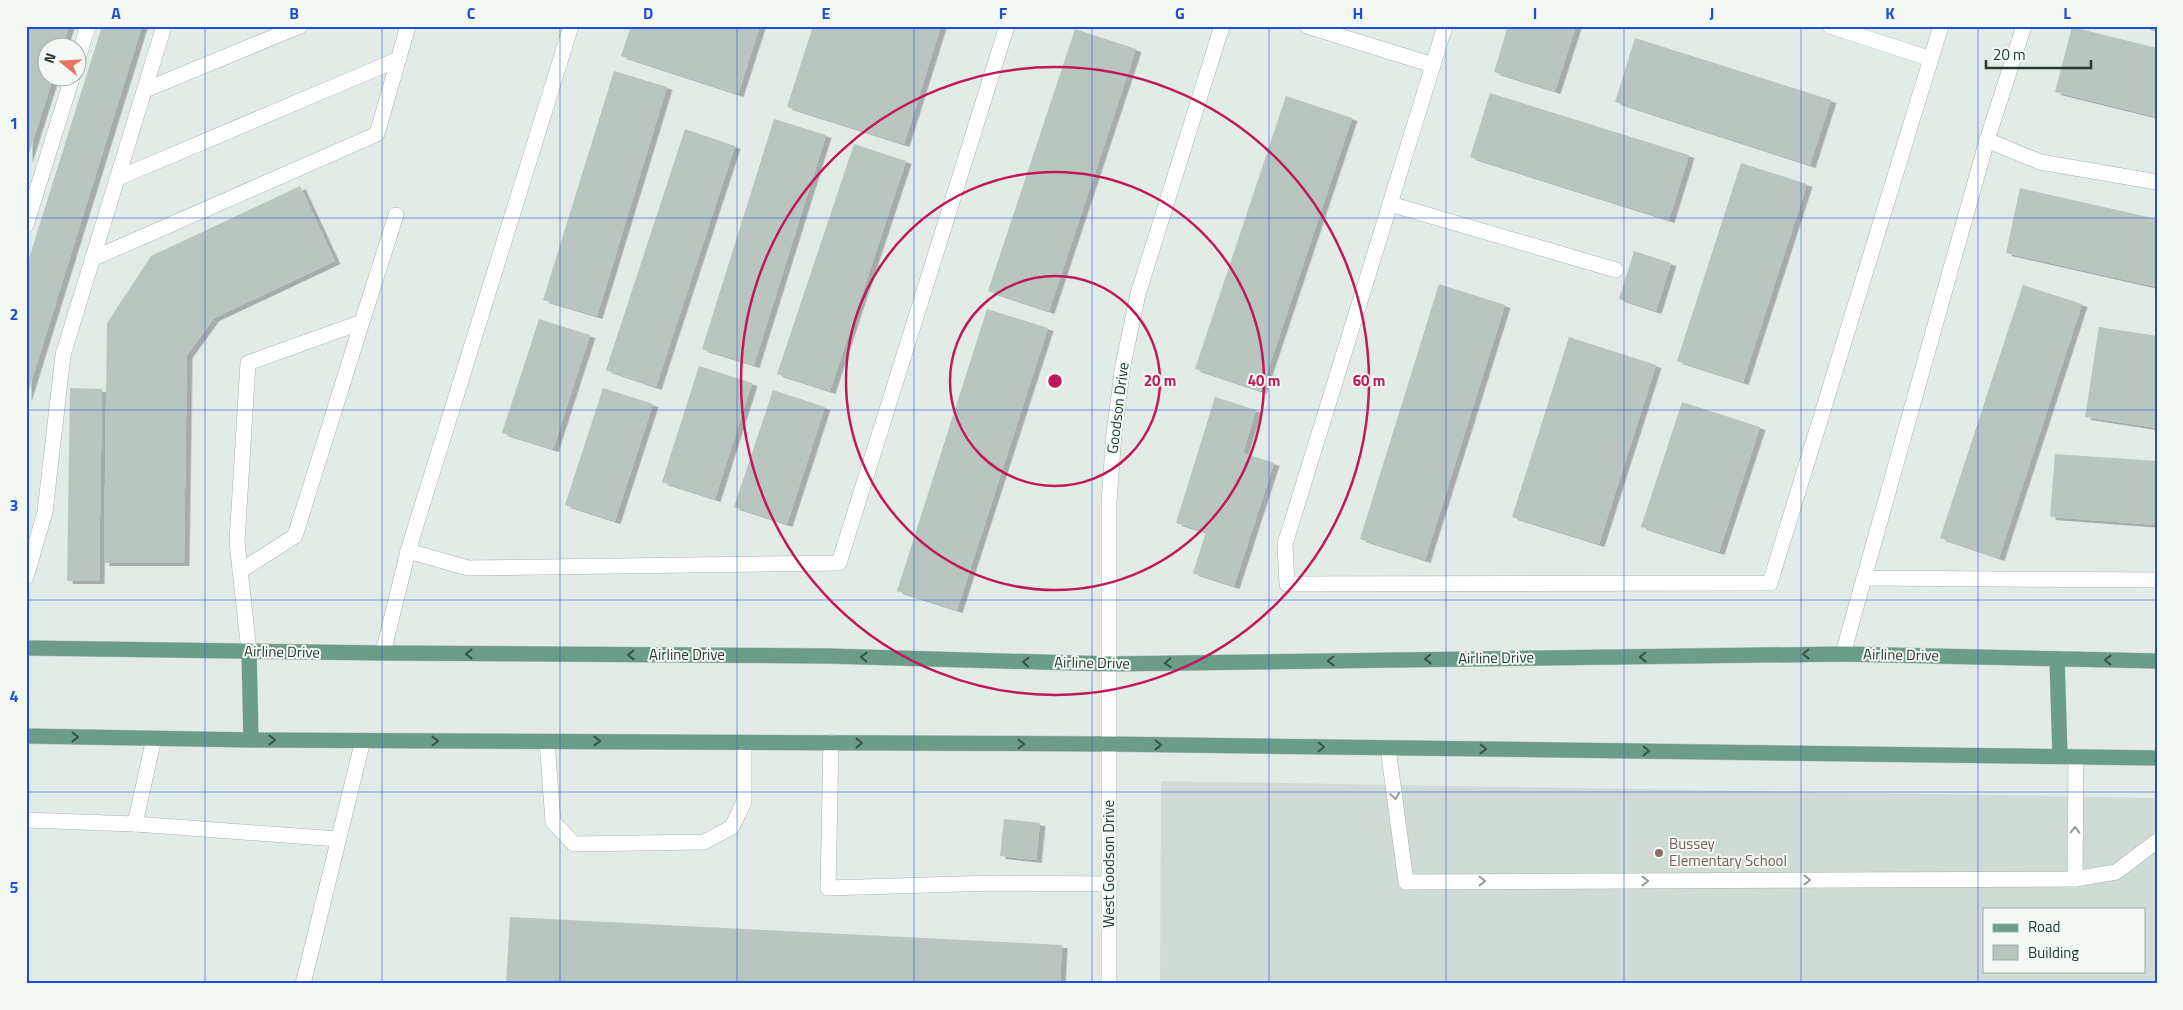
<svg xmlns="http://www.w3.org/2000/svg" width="2183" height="1010" viewBox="0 0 2183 1010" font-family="'Titillium Web',sans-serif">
<defs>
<filter id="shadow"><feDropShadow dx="5.5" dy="3" stdDeviation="0" flood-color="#0004"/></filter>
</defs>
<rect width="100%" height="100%" fill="#e3ebe6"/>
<path fill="#d1dbd5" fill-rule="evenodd" d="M1161,781L2157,798V984H1160ZM1984,909H2144V971H1984Z"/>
<g fill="#b8c6bf" filter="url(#shadow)">
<polygon points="26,26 69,26 62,48 48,48 48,78 53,78 27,160"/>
<polygon points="102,26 142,26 26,399 26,268"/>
<polygon points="631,26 760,26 738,94 621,56"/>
<polygon points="813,26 941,26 904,144 787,107"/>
<polygon points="1508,26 1576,26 1555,91 1494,72"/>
<polygon points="2145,26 2157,26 2157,30 2145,27"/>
<polygon points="2072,27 2157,48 2157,117 2055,92"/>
<polygon points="1075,29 1136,49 1049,311 988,291"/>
<polygon points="1635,38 1831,100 1810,165 1615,102"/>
<polygon points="614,71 667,87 597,316 543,300"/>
<polygon points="1490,93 1689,155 1669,220 1470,157"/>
<polygon points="1286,96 1352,118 1261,391 1195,369"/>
<polygon points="774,119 826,135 754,365 702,349"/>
<polygon points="685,129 735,146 656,387 606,370"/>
<polygon points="854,144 906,161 830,391 777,374"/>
<polygon points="1741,163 1807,184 1743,382 1677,361"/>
<polygon points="300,186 335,261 214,318 187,355 184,563 104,563 107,323 151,256"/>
<polygon points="2020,188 2157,219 2157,287 2006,253"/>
<polygon points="1634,251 1671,263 1656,311 1619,299"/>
<polygon points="1439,284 1505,305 1425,560 1360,539"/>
<polygon points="2023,285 2082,304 1999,558 1940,538"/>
<polygon points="987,309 1048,328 957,610 897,591"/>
<polygon points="539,319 590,335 553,449 502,433"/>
<polygon points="2099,327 2157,336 2157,428 2085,417"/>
<polygon points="1569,337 1656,365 1599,544 1512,517"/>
<polygon points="699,366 752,383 715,499 662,482"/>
<polygon points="70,388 102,389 99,581 67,581"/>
<polygon points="603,388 653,404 615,521 565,505"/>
<polygon points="773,390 825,407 787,524 734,507"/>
<polygon points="1215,397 1256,410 1243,453 1274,463 1234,586 1193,573 1206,532 1176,523"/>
<polygon points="1682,402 1760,427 1719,552 1641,527"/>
<polygon points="2055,454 2157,461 2157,525 2050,517"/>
<polygon points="1004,819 1040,823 1036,860 1000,856"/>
<polygon points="510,917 1062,945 1060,984 506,984"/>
</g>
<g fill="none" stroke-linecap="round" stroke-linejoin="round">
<defs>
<g id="minor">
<polyline points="1307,26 1433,65"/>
<polyline points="1445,26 1285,544 1287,584 1770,583 1941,26"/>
<polyline points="1830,26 1931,59"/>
<polyline points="2024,26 1987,140 1864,578 2157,580"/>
<polyline points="78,59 88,26"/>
<polyline points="145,90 300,26"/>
<polyline points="1987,140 2040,162 2157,182"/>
<polyline points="118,178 399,59"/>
<polyline points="1390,204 1616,270"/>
<polyline points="26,225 72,78"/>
<polyline points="92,259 377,134 408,26"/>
<polyline points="408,551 468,568 839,563 1007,26"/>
<polyline points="240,571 295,536 362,322"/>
<polyline points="26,577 45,512 63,355 164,26"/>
<polyline points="249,651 237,542 248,363 362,322 396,215"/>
<polyline points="383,653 408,551 571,26"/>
<polyline points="1843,654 1864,578"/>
<polyline points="547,741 553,822 574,844 704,842 732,827 744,802 744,742"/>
<polyline points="831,742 828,888 994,883 1110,884"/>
<polyline points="1388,748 1406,882 2075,879 2116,872 2157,841"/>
<polyline points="26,820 135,824 154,738"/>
<polyline points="135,824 338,839"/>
<polyline points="2075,879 2076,757"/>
<polyline points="303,984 363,740"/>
<polyline points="1109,984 1109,502 1114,433 1123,365 1138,294 1222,26"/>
</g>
<g id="major">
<polyline points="26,648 383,653 828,656 1110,664 1843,654 2157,661"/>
<polyline points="249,651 251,740"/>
<polyline points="2057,659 2060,756"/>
<polyline points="26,736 251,740 1109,744 2157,758"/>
</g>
</defs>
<use href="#minor" stroke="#a6b3ac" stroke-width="16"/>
<use href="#major" stroke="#c2c8c6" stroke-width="16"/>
<use href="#minor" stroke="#fff" stroke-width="15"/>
<use href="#major" stroke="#6b9d89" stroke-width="15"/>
</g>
<defs><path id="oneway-chevron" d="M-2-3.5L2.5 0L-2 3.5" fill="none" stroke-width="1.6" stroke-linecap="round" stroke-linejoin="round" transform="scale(1.25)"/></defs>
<g stroke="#365448">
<use href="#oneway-chevron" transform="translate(469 654) rotate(-180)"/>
<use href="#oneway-chevron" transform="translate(1806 654) rotate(179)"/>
<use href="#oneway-chevron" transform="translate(631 655) rotate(-180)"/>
<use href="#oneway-chevron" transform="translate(864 657) rotate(-178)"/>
<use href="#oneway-chevron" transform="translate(1643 657) rotate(179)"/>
<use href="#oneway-chevron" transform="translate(1428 659) rotate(179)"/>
<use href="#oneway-chevron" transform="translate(2108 660) rotate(-179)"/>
<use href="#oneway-chevron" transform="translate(1331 661) rotate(179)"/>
<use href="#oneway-chevron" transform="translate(1026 662) rotate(-178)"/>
<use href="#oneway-chevron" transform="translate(1168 663) rotate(177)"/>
<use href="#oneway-chevron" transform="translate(75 737) rotate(1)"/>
<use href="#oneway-chevron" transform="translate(272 740)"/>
<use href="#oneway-chevron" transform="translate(435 741)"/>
<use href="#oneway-chevron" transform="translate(597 741)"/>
<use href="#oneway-chevron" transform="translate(859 743)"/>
<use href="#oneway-chevron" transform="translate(1021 744)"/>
<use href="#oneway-chevron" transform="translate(1158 745) rotate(1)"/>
<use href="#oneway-chevron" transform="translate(1321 747) rotate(1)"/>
<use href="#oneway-chevron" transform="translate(1483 749) rotate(1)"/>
<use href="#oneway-chevron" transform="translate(1646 751) rotate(1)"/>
</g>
<g stroke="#929d98">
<use href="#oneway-chevron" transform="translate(1395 796) rotate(82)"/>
<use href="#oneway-chevron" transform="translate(2075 830) rotate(-89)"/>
<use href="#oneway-chevron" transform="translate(1807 880)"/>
<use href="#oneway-chevron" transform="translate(1482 881)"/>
<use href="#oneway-chevron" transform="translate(1645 881)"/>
</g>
<path fill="none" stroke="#1d4ed8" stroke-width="1" stroke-opacity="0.55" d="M205,26V984M382,26V984M560,26V984M737,26V984M914,26V984M1092,26V984M1269,26V984M1446,26V984M1624,26V984M1801,26V984M1978,26V984M26,218H2157M26,410H2157M26,600H2157M26,792H2157"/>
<g fill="none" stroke="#c2185b" stroke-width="2.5">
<circle cx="1055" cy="381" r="105"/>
<circle cx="1055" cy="381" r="209"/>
<circle cx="1055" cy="381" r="314"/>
</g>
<circle fill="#8d6e63" stroke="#f3f8f5" stroke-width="2" cx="1659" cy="853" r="5"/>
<g text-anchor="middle" stroke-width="4" stroke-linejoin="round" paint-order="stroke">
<g font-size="15" fill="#243b32" stroke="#f3f8f5">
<text transform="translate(1118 408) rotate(-83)" y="5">Goodson Drive</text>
<text transform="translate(282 652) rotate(1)" y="5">Airline Drive</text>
<text x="687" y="660">Airline Drive</text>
<text transform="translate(1901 655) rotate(1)" y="5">Airline Drive</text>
<text transform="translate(1496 658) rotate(-1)" y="5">Airline Drive</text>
<text transform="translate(1092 663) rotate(1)" y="5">Airline Drive</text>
<text transform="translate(1109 864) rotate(-90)" y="5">West Goodson Drive</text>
</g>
<g font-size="15" fill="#785e54" stroke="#f3f8f5" text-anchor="start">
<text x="1669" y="849">Bussey<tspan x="1669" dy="17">Elementary School</tspan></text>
</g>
</g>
<circle cx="1055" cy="381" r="8" fill="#c2185b" stroke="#f3f8f5" stroke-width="2.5"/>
<g font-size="15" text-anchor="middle" font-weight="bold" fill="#c2185b" stroke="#f3f8f5" stroke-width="4" stroke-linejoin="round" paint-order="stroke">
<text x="1160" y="386">20 m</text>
<text x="1264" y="386">40 m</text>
<text x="1369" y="386">60 m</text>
</g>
<rect width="2183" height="1010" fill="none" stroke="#f3f8f5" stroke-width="55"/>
<rect x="1983" y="908" width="162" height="65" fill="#f3f8f5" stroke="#a0aca7"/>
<rect x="1993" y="924" width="25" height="8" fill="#6b9d89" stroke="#a0aca7"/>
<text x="2028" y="932" font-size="15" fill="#243b32">Road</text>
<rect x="1993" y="945" width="25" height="15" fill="#b8c6bf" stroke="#a0aca7"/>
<text x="2028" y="958" font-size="15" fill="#243b32">Building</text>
<g transform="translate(62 62) rotate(288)"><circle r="24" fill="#f3f8f5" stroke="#a0aca7"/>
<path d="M0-4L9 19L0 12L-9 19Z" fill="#e77365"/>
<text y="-8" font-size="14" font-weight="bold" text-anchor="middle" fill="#243b32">N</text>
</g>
<path d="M1986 60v8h105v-8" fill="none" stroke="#243b32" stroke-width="2.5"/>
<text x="1993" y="60" font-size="15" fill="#243b32" stroke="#f3f8f5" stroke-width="4" paint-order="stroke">20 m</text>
<rect x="28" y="28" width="2128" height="954" fill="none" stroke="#1d4ed8" stroke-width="2"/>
<g font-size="16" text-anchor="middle" font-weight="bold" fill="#1d4ed8">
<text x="116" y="19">A</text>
<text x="294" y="19">B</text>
<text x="471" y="19">C</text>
<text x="648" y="19">D</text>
<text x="826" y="19">E</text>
<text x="1003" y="19">F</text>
<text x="1180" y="19">G</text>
<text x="1358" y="19">H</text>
<text x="1535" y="19">I</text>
<text x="1712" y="19">J</text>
<text x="1890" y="19">K</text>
<text x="2067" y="19">L</text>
<text x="14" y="129">1</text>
<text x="14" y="320">2</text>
<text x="14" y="511">3</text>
<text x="14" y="702">4</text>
<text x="14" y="893">5</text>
</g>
</svg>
